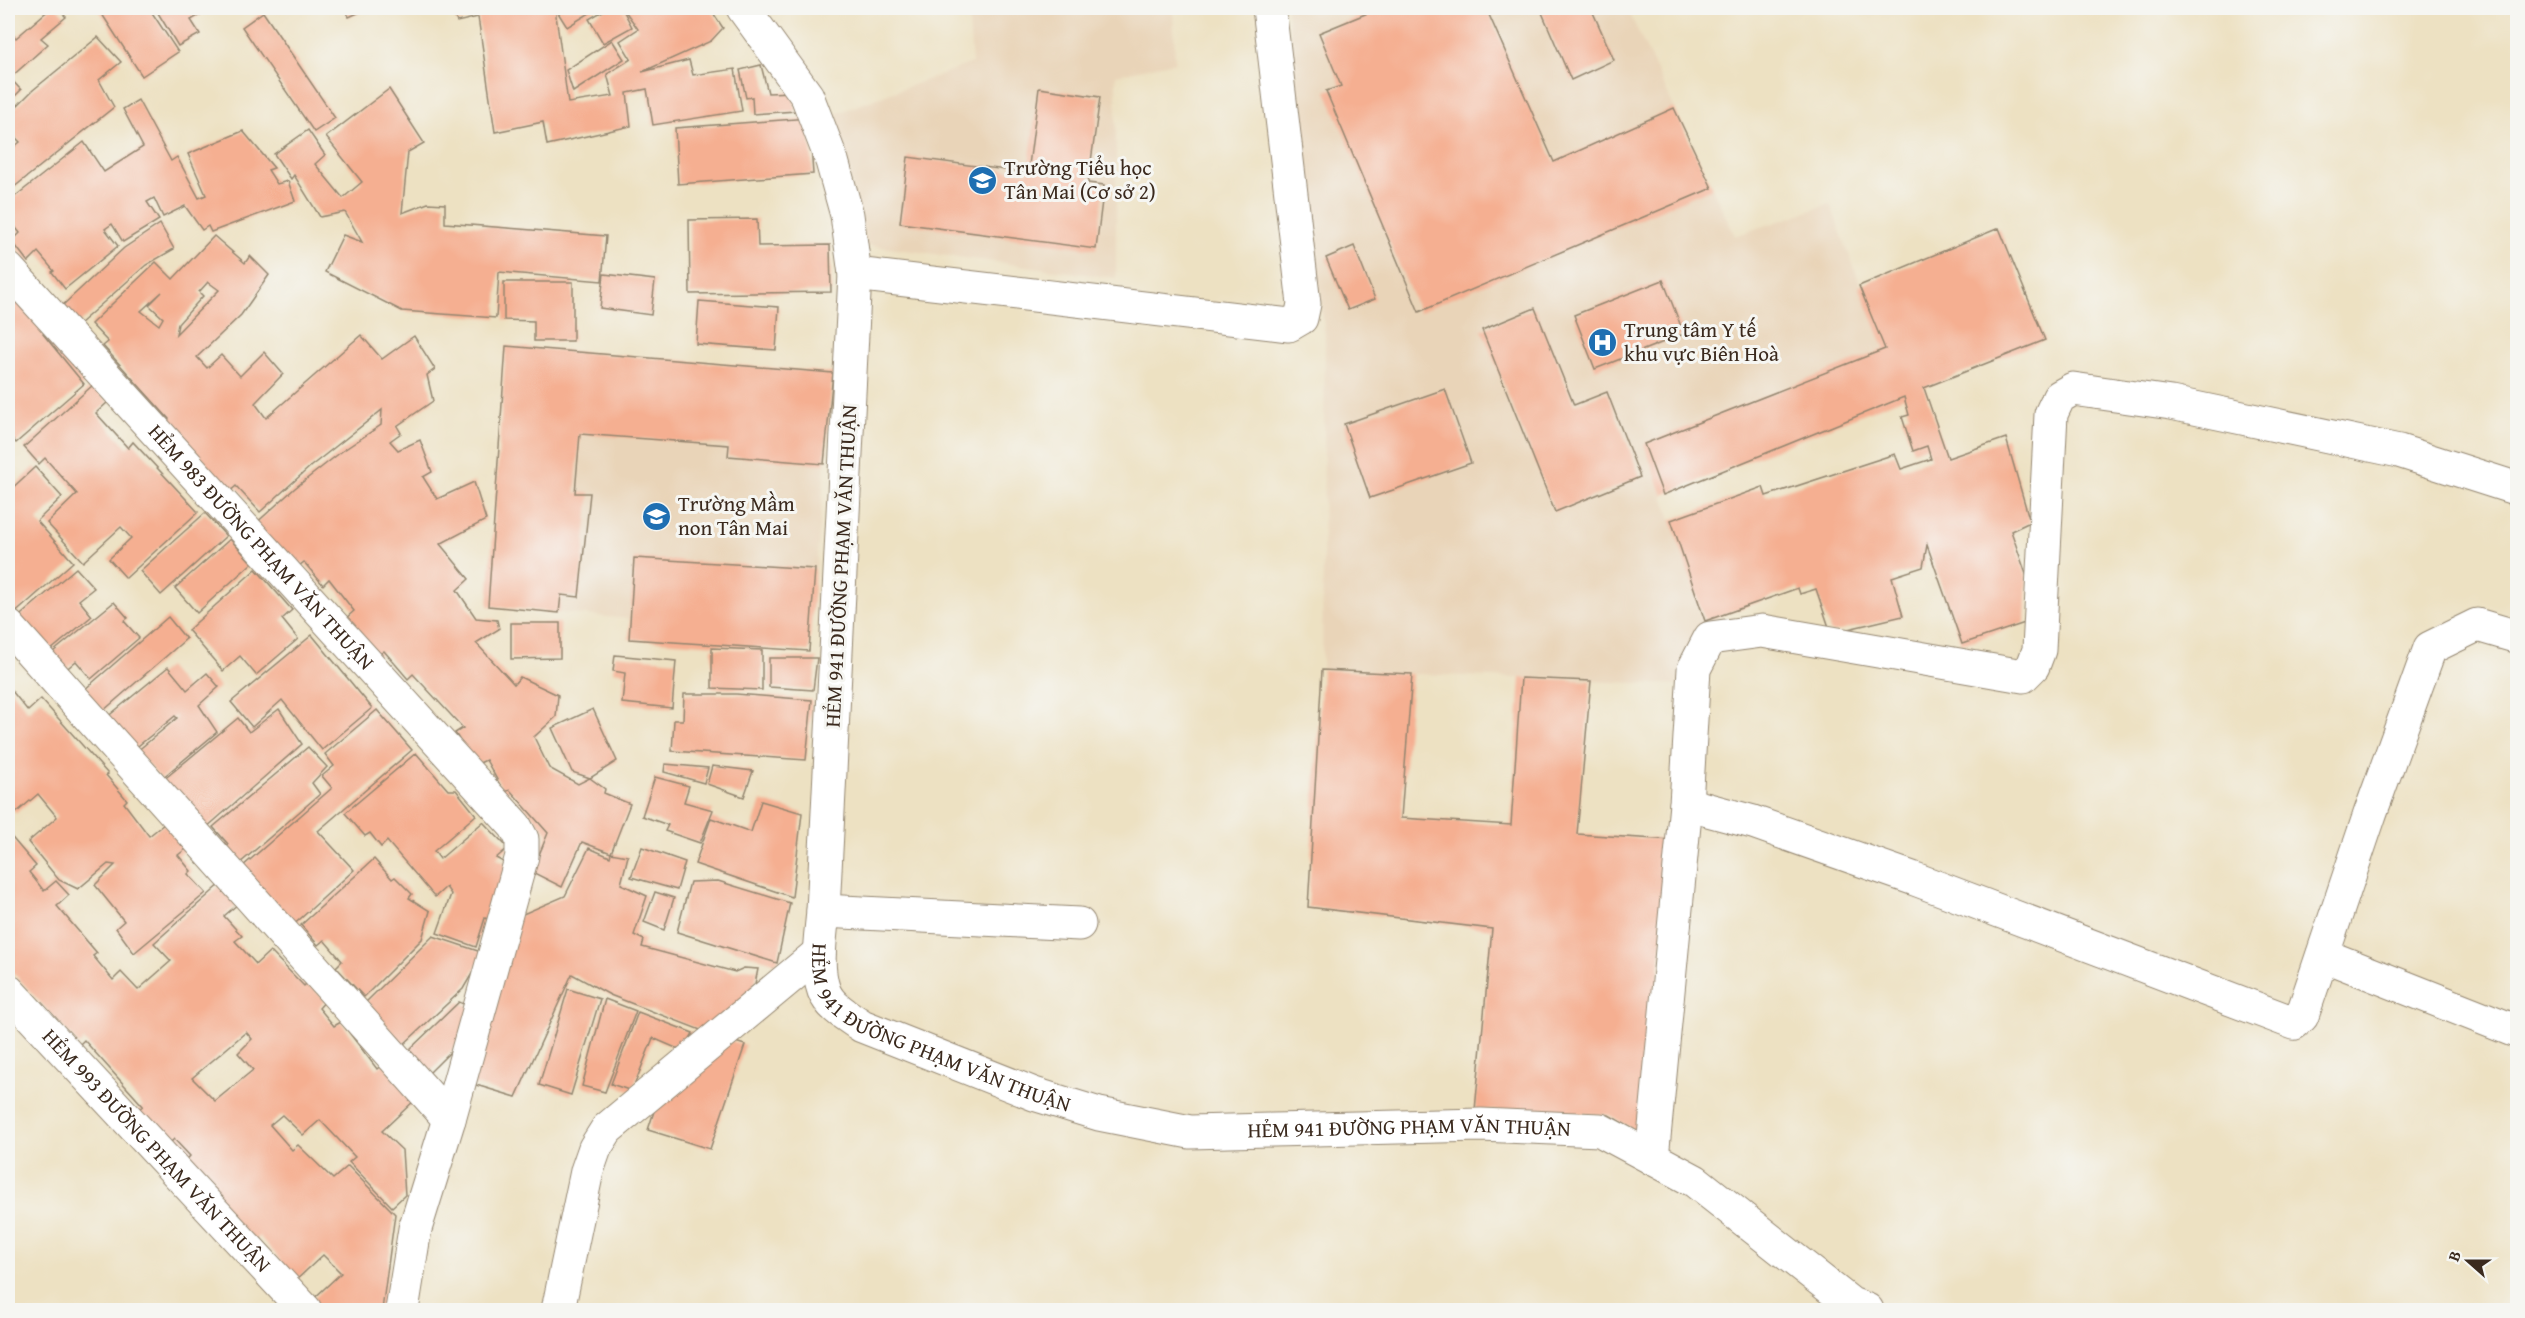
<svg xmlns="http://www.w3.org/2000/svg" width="2525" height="1318" viewBox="0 0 2525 1318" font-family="'Gentium Book Plus',serif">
<rect width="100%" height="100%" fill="#f6f6f2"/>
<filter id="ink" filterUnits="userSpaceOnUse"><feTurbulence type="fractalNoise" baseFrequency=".0167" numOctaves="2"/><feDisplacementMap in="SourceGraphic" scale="12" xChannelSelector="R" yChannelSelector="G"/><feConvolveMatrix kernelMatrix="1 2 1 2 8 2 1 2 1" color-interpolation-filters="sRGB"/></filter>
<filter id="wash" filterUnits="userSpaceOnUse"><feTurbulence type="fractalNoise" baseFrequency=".008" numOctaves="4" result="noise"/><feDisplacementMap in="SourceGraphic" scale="24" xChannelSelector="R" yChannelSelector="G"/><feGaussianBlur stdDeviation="1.35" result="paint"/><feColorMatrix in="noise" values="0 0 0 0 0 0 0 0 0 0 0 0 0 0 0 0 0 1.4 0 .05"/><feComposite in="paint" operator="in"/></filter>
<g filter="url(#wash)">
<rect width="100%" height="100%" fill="#ede1c2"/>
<g fill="#e9d4b8">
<polygon points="968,8 1173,8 1175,62 1116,75 1116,278 866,245 835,114 972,63"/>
<polygon points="1287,8 1627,8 1735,236 1830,204 1885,349 1663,495 1707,629 1682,685 1322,670 1325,335"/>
<polygon points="506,346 833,373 809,651 630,619 488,606"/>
</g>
<g id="blocks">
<g fill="#f5af91" fill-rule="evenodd">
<polygon points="51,8 57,8 66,17 41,38 48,44 10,78 21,90 8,103 8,29 16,38"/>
<polygon points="98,8 149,8 178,52 142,76"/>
<polygon points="155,8 212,8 191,20 200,34 178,46"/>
<polygon points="345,8 369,8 349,17"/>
<polygon points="450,8 555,8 568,103 613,96 607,74 631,59 620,41 638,29 623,8 710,8 723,28 711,41 642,72 689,60 693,75 735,69 742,111 653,125 647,89 627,93 631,126 547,145 543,122 495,132 478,17 457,22"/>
<polygon points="555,8 598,8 567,27"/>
<polygon points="608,8 622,8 632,27 603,43 589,19"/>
<polygon points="1374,8 1486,8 1554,162 1674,108 1712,188 1419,312 1326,91 1341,86 1319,33 1375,10"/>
<polygon points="1540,8 1591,8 1614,60 1571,80"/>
<polygon points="263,12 335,118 314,132 242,27"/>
<polygon points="98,37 121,62 99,80 114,107 8,192 8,152 20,142 8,130 8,115 33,90"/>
<polygon points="612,40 624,59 573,92 566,70"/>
<polygon points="761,65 768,93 793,92 796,111 753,114 752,97 746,98 740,70"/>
<polygon points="1039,88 1100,97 1088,183 1104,185 1096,249 900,223 908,157 1028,173"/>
<polygon points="389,89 424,143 408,152 402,213 428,203 445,204 445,223 606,236 602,281 499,272 496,318 402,311 325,272 343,235 362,242 345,212 320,217 294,175 291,179 274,154 308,130 325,155 315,164 343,198 362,182 326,137"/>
<polygon points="138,100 171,161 177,157 199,198 206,195 188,154 243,131 274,168 268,170 277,184 288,181 295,201 211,232 208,226 202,230 185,206 163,217 154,198 147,202 159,220 123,242 112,224 105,229 118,246 65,289 52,272 54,271 38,252 28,262 12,241 20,233 8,218 8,202 84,142 104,172 143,147 123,109"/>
<polygon points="809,118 813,174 678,184 675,128"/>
<polygon points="757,219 758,246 830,245 831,292 690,294 689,220"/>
<polygon points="160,224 174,249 146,265 79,324 63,305 124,248"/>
<polygon points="1999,228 2045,340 1924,388 1948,458 2006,438 2030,522 2011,531 2027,577 2025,623 1962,644 1927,545 1923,567 1892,577 1903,616 1831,633 1816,589 1800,594 1798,588 1705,621 1671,520 1763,487 1766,496 1895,454 1901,469 1931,459 1927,446 1913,451 1902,417 1909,415 1904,397 1663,495 1644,444 1885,349 1859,286"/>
<path d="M214,236L245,263L250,256L269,275L241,315L197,357L207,368L221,355L240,376L264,352L283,374L255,403L266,418L361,335L382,359L414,336L435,369L427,375L433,401L397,426L401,433L390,441L398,450L420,440L432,472L423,477L437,499L474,482L486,520L440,544L469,579L457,590L476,618L497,620L499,629L476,643L514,684L520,677L558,695L556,717L534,737L549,768L578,784L590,778L572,772L552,728L593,709L617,761L590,778L605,789L604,793L630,804L611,853L582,842L562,887L532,872L548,833L510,790L504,792L486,760L475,765L455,733L463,728L413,674L408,679L384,651L377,656L345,619L354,611L329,579L323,585L304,562L295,569L253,526L295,488L341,452L381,425L382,410L311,466L260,512L236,486L226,495L162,426L169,419L103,346L108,342L91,324L156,262L173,279ZM208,282L219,290L176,334L178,324L203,296L199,292ZM162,292L149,305L163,318L159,325L141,311Z"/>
<polygon points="1354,246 1375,299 1348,310 1326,258"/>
<polygon points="604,274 655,280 651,315 600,308"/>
<polygon points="1663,280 1684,334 1595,369 1574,315"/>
<polygon points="504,282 573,282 573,341 534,341 534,321 504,320"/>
<polygon points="8,289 50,328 43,334 84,384 16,443 8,434"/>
<polygon points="699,301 779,307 776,350 696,344"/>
<polygon points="1535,308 1574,405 1607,392 1640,477 1555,512 1482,330"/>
<polygon points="506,346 833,373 824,464 728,456 729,445 580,434 575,493 590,493 579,597 561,595 559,613 488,606"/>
<polygon points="93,385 108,402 96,413 128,448 133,442 198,512 126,578 109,559 131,538 121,527 83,562 47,523 77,494 45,458 39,464 24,447"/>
<polygon points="1445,389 1471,463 1370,498 1344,424"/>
<polygon points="35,467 62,497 37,521 73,562 12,616 8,611 8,492"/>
<polygon points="205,513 226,536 161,595 140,571"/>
<polygon points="230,539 252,563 197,613 175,588"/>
<polygon points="634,558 815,569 809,651 629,639"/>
<polygon points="76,568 94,588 79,600 92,616 45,655 16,619"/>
<polygon points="256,569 292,610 282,619 298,639 256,675 240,656 223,671 188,630"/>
<polygon points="114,602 128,618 124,621 139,638 91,679 76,661 62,673 48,656"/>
<polygon points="168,617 186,639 103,711 84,690"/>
<polygon points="511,623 560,623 560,658 511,659"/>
<polygon points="312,635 372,708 322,750 282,700 252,727 231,702"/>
<polygon points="712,648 762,650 762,690 712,688"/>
<polygon points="615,655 676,661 672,708 622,703 625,673 613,671"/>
<polygon points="769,658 817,658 813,690 769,687"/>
<polygon points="168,667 187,690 207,673 219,687 199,705 217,732 161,779 136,752 177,718 175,716 133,750 106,718"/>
<polygon points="1322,670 1412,674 1401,818 1511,825 1521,678 1591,681 1577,834 1672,840 1643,1135 1609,1115 1475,1110 1492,929 1308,907"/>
<polygon points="8,686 28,711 41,699 108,774 106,775 127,800 124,803 149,836 164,824 187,848 178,855 191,871 188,874 206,893 134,953 116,928 124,921 95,885 115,865 108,864 78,889 59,880 28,842 57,817 38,794 16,813 8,803"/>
<polygon points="684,694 736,694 812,700 806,760 672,751 674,720 683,720"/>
<polygon points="279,709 302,744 198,835 156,786 238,718 249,732"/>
<polygon points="377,710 412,750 318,831 354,870 289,929 234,874 332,788 322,776 334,766 325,754"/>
<polygon points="308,747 327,767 312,783 320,794 232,870 218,853 228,844 213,827"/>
<polygon points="416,753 448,790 456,790 476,815 434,851 440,859 483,822 508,848 496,858 507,864 491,920 485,918 476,947 437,933 451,894 446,887 435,897 387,841 381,847 370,833 365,836 345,813"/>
<polygon points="665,764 708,768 704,783 664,772"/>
<polygon points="712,766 753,771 744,797 707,784"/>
<polygon points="655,777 689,786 684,802 713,810 700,843 665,831 668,825 642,816"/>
<polygon points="761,801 802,813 792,897 695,864 711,818 751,832"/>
<path d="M8,833L36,866L29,872L44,891L56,881L69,895L57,906L97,953L93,956L113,980L121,972L138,990L171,961L154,943L222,883L238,904L224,916L242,936L235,941L256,964L270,951L304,986L307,983L326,1000L319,1008L334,1026L341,1022L377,1069L384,1063L416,1099L382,1131L402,1150L405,1195L392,1207L349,1162L355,1157L320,1120L303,1135L282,1115L270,1125L292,1150L298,1145L333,1179L348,1166L395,1214L382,1310H317L309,1303L341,1273L323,1255L293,1283L277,1256L259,1236L252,1243L182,1165L190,1156L174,1139L168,1145L136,1111L143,1106L84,1040L79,1045L8,967ZM246,1032L252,1039L238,1053L253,1070L215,1101L192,1078Z"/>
<polygon points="642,847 685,862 677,890 631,877"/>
<polygon points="589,848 610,857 611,853 628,856 621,884 647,896 634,935 644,940 642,947 735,972 744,968 758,969 751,1004 703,1031 610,995 572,974 516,1097 466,1082 516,917 565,896"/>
<polygon points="374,859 392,879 395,877 412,894 409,898 430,911 422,939 364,997 336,967 342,961 324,940 318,945 301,925"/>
<polygon points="718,881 790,903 777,963 677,932 690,882"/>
<polygon points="655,892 674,898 664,930 644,922"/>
<polygon points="433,936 484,953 463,989 403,1045 366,1002"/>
<polygon points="568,989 600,999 571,1095 539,1085"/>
<polygon points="605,999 636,1011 605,1092 582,1086"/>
<polygon points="459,1002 471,1007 463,1039 429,1073 409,1050"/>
<polygon points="638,1012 693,1033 683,1051 653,1038 632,1091 611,1084"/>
<polygon points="732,1041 745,1045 710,1149 648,1130 658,1099"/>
</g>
</g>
</g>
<g filter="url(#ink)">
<use href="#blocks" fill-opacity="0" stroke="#948670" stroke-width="1.5"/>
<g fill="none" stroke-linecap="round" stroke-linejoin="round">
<defs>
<g id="minor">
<path id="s1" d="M743,8L807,96L832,161L847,215L855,274L823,911C821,936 815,966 824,991C830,1007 849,1017 862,1026L1034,1094L1099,1114L1190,1132L1481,1125L1600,1130L1695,1181L1851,1304L1867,1310"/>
<path id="s2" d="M8,269L515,826L522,839V856L449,1119L415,1229L402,1310"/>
<polyline points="855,274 1289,325 1301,318 1304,304 1269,8"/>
<polyline points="8,626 449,1119"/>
<polyline points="1686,804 1753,822 1915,879 2294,1023 2302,1016 2370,814 2430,648 2477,625 2518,637"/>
<polyline points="823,911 1079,924"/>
<polyline points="2323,955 2518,1032"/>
<path id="s3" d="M8,991L305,1310"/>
<polyline points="1652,1158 1686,804 1694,669 1710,638 1762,631 2023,676 2033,666 2039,650 2051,414 2059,397 2073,389 2171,403 2399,451 2518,489"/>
<polyline points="558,1310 587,1171 595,1148 607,1129 819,953"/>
</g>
</defs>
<use href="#minor" stroke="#948670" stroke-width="35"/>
<use href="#minor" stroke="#fff" stroke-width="33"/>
</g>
</g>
<defs>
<symbol id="school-disc" viewBox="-11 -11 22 22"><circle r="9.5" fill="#1f6fb2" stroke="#f6f6f2"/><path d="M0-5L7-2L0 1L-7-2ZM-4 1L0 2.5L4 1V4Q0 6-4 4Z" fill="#fff"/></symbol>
<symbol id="hospital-disc" viewBox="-11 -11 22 22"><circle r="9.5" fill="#1f6fb2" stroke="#f6f6f2"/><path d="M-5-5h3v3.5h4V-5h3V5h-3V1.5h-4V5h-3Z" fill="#fff"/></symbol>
</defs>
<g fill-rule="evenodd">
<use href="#school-disc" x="966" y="164" width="33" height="33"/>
<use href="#hospital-disc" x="1586" y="326" width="33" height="33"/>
<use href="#school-disc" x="640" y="500" width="33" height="33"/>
</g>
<g text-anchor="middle" stroke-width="6" stroke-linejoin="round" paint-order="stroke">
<g font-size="21" fill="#3b2a1e" stroke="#f6f6f2" text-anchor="start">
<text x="1004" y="175">Trường Tiểu học<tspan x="1004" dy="24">Tân Mai (Cơ sở 2)</tspan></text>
<text x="1624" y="337">Trung tâm Y tế<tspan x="1624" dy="24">khu vực Biên Hoà</tspan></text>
<text x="678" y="511">Trường Mầm<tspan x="678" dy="24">non Tân Mai</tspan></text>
</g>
<g font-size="21" fill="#3b2a1e" stroke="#f6f6f2">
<text dy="7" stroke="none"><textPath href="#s2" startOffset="376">HẺM 983 ĐƯỜNG PHẠM VĂN THUẬN</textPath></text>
<text transform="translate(841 566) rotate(-87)" y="7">HẺM 941 ĐƯỜNG PHẠM VĂN THUẬN</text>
<text dy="7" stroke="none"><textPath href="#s1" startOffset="1126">HẺM 941 ĐƯỜNG PHẠM VĂN THUẬN</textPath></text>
<text dy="7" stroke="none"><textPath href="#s1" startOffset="1630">HẺM 941 ĐƯỜNG PHẠM VĂN THUẬN</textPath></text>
<text dy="7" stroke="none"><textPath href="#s3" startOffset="218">HẺM 993 ĐƯỜNG PHẠM VĂN THUẬN</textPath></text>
</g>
</g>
<rect width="2525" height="1318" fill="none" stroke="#f6f6f2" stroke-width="30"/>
<g transform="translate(2468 1261) rotate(291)" stroke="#f6f6f2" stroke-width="4.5" paint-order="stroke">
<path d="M0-4.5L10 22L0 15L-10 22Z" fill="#3b2a1e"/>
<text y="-9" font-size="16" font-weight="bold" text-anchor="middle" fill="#3b2a1e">B</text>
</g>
</svg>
